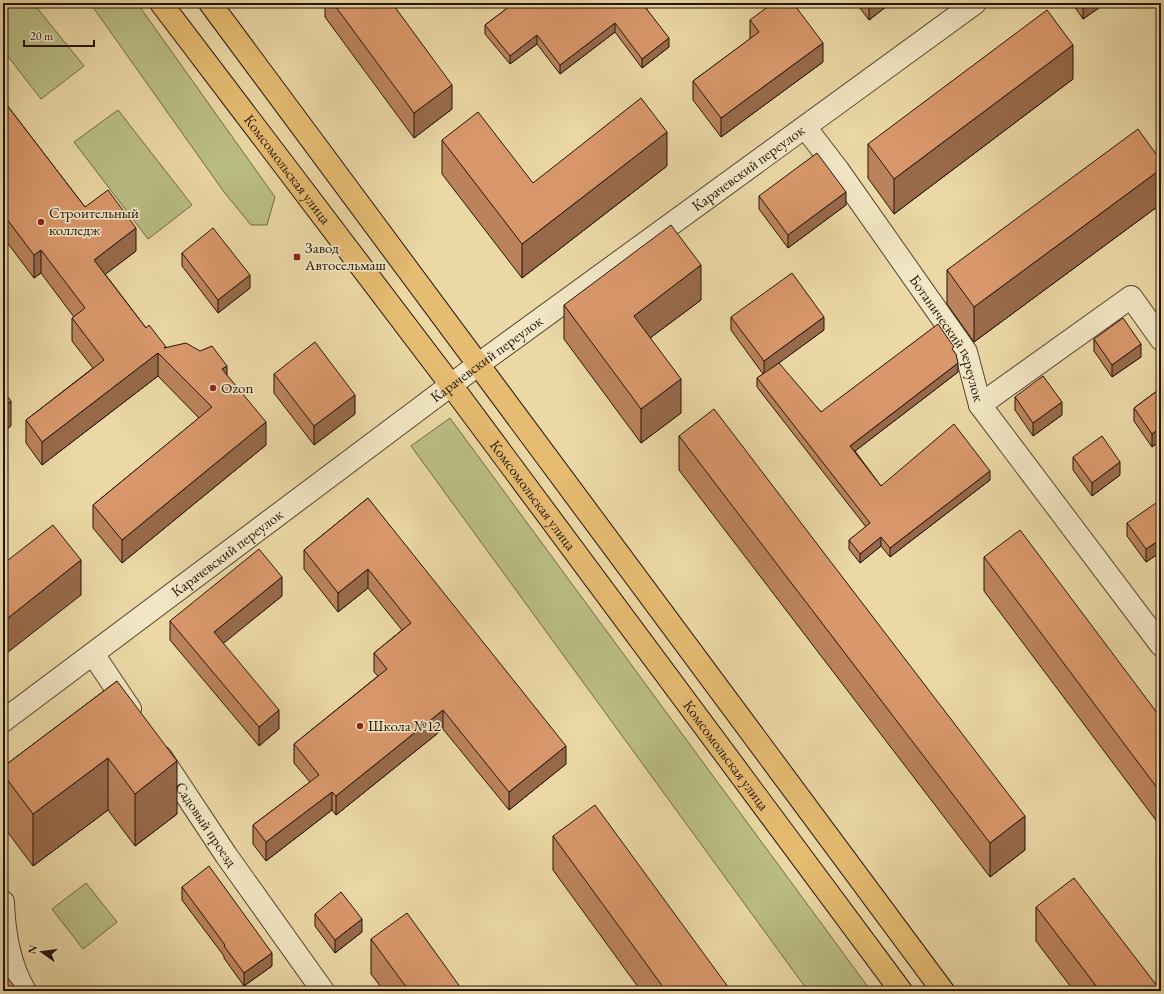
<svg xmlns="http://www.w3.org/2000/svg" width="1164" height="994" viewBox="0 0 1164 994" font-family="'EB Garamond',serif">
<rect width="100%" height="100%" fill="#ebd8a5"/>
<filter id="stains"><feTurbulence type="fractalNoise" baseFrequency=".005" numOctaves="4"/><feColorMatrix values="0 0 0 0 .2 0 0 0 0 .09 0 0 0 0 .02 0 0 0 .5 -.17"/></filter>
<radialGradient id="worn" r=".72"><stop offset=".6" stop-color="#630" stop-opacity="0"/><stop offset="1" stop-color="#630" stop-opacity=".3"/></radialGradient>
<g fill="#babe85" stroke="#6e6948">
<polygon points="3,3 33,3 84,66 41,99 3,50"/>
<polygon points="90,3 137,3 275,197 267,225 251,225 224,192"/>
<polygon points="118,110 192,205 148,239 74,142"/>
<polygon points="450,418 871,991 808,991 411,446"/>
<polygon points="86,883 117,922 83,949 52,909"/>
</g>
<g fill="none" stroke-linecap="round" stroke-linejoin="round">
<defs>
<g id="minor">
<path id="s1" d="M805,127L838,170L966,352L980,405L1161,645"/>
<polyline points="980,405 1131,297 1161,339"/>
<polyline points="93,654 130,709"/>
<path id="s2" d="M3,721L479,364L975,3"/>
<path id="s3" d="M161,757L226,855L323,991"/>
<path d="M3,902C4,934 9,964 25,991"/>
</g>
<g id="major">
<path id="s4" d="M161,3L451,385L901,991"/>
<polyline points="210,3 943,991"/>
</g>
</defs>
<use href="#minor" stroke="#554532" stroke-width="24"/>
<use href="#major" stroke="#23140b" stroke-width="24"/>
<use href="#minor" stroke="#f2e6c4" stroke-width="22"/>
<use href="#major" stroke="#e6bc72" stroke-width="22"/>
</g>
<g fill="#bb835c" stroke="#23140b">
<polygon points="325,3 392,3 452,109 414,138 325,17"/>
<polygon points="514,3 652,3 646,8 669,47 642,68 615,32 560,74 537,44 510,64 485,34 485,25"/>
<polygon points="856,3 891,3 869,20"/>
<polygon points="1072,3 1106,3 1083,19"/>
<polygon points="750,20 823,62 721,137 693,100 693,81 750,39"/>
<polygon points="1073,79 894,214 868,178 868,144"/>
<polygon points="3,100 85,207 136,251 105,274 146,328 166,348 227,375 266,445 122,563 93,528 93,505 199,418 158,376 42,465 26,443 26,420 93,368 72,341 72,318 74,317 41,273 34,278 3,237"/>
<polygon points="442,140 533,183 667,166 522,278 442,174"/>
<polygon points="1161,169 1161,204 974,342 947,304 947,270"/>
<polygon points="759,196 846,205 788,248 759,209"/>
<polygon points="182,253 250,288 218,313 182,266"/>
<polygon points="1161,286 1161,304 1158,300 1158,288"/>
<polygon points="701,300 650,338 681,413 641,443 564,339 564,305"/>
<polygon points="731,317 824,330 777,364 821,412 954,351 958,372 855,451 881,486 990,480 890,557 881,546 860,563 849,549 849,540 866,527 757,387 757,378 763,374 731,330"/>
<polygon points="1094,339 1141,357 1112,377 1094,351"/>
<polygon points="274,374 355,414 314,445 274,393"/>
<polygon points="1161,388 1161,440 1152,447 1134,421 1134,408"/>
<polygon points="1015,397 1062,415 1033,436 1015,410"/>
<polygon points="679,436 1025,850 990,877 679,470"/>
<polygon points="1073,457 1120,475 1092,496 1073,470"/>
<polygon points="368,498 566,764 509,810 443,729 336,815 332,810 266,861 253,844 253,825 310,782 294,763 294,744 378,676 374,672 374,653 402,630 368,588 338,612 304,569 304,550"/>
<polygon points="1161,510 1161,552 1146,562 1127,536 1127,523"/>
<polygon points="984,557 1161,718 1161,827 984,591"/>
<polygon points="282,596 223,643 279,729 259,746 170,640 170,621"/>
<polygon points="117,681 177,814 135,846 108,810 33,866 3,826 3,767"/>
<polygon points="553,836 731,991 641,991 553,870"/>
<polygon points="182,887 272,966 244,986 224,958 224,956 182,900"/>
<polygon points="1036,907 1161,991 1074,991 1036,941"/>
<polygon points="315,914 362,932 335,953 315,926"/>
<polygon points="371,939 463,991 384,991 371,974"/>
</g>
<g fill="#986a4b" stroke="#23140b">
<polygon points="642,3 652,3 642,11"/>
<polygon points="869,3 891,3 869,20"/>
<polygon points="1083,3 1106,3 1083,19"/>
<polygon points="615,23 615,32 560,74 560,65"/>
<polygon points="537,35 537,44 510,64 510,56"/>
<polygon points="669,38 669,47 642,68 642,59"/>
<polygon points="823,43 823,62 721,137 721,118"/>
<polygon points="1073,45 1073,79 894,214 894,179"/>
<polygon points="452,85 452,109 414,138 414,113"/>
<polygon points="667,132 667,166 522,278 522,244"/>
<polygon points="1161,169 1161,204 974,342 974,307"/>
<polygon points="846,192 846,205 788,248 788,235"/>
<polygon points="136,228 136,251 94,283 94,260"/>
<polygon points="41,250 41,273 34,278 34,255"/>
<polygon points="701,265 701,300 634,350 634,316"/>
<polygon points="250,275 250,288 218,313 218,300"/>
<polygon points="824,317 824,330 764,374 764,361"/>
<polygon points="1141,344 1141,357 1112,377 1112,365"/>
<polygon points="158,353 158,376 42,465 42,442"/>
<polygon points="958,363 958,372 850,455 850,446"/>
<polygon points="227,366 227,389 222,369"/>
<polygon points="681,379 681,413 641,443 641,409"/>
<polygon points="355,395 355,414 314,445 314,426"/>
<polygon points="11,401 11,426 3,433 3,408"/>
<polygon points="1062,402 1062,415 1033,436 1033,423"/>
<polygon points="266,422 266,445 122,563 122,540"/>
<polygon points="1161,427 1161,440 1152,447 1152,434"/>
<polygon points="1120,462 1120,475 1092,496 1092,483"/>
<polygon points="990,471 990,480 890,557 890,548"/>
<polygon points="881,537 881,546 860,563 860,554"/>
<polygon points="1161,539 1161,552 1146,562 1146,549"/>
<polygon points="81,560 81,595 3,656 3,622"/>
<polygon points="368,569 368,588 338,612 338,593"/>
<polygon points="282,577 282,596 214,651 214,632"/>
<polygon points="279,710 279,729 259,746 259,727"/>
<polygon points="443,710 443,729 336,815 336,796"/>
<polygon points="566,746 566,764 509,810 509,792"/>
<polygon points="108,758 108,810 33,866 33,814"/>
<polygon points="177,761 177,814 135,846 135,794"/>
<polygon points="332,792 332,810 266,861 266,842"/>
<polygon points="1025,816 1025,850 990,877 990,843"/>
<polygon points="362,919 362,932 335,953 335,940"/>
<polygon points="272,953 272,966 244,986 244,973"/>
</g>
<g fill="#d9986b" stroke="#23140b">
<polygon points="333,3 392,3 452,85 414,113"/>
<polygon points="514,3 642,3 669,38 642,59 615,23 560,65 537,35 510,56 485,25"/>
<polygon points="773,3 793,3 823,43 721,118 693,81 759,32 750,20"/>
<polygon points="1047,10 1073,45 894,179 868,144"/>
<polygon points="641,98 667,132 522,244 442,140 478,112 533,183"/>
<polygon points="3,100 85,207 108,190 136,228 94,260 146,328 149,325 166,347 164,348 186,343 200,351 212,346 227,366 222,369 266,422 122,540 93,505 212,407 158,353 42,442 26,420 104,360 72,318 85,308 41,250 34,255 3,214"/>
<polygon points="1138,129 1161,161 1161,169 974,307 947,270"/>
<polygon points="817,153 846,192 788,235 759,196"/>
<polygon points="671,225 701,265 634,316 681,379 641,409 564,305"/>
<polygon points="213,228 250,275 218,300 182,253"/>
<polygon points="792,273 824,317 764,361 731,317"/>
<polygon points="1161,286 1161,291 1158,288"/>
<polygon points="1123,318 1141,344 1112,365 1094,339"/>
<polygon points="938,324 954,347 952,349 956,354 958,363 850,446 881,486 954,424 990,471 890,548 881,537 860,554 849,540 870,523 757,378 779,363 821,412"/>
<polygon points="315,342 355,395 314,426 274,374"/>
<polygon points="1043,376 1062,402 1033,423 1015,397"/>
<polygon points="1161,388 1161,427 1152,434 1134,408"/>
<polygon points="3,391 11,401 3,408"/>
<polygon points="714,409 1025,816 990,843 679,436"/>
<polygon points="1102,436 1120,462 1092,483 1073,457"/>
<polygon points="368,498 566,746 509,792 443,710 336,796 332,792 266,842 253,825 319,775 294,744 387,669 374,653 411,623 368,569 338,593 304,550"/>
<polygon points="1156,503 1161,510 1161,539 1146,549 1127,523"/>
<polygon points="53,525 81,560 3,622 3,564"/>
<polygon points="1020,530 1161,718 1161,793 984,557"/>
<polygon points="259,549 282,577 214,632 279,710 259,727 170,621"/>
<polygon points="117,681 177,761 135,794 108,758 33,814 3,774 3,767"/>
<polygon points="595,805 731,991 666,991 553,836"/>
<polygon points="209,866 272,953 244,973 224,946 225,945 182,887"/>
<polygon points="1074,878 1161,991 1100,991 1036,907"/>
<polygon points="341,892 362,919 335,940 315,914"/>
<polygon points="407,913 463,991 409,991 371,939"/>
<polygon points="3,972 18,991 3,991"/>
</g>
<g fill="#8f2418" stroke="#f2e6c4" stroke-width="1.5">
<circle cx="41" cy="222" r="4"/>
<rect x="293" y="253" width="8" height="8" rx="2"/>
<circle cx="213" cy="388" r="4"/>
<circle cx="360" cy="726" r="4"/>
</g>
<g text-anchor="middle" stroke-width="3.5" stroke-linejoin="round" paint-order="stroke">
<g font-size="15" fill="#23140b" stroke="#f2e6c4">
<text dy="5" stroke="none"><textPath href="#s2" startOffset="928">Карачевский переулок</textPath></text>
<text dy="5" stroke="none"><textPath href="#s4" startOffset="209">Комсомольская улица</textPath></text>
<text dy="5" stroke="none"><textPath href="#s1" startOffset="256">Ботанический переулок</textPath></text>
<text dy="5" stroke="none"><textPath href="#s2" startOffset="604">Карачевский переулок</textPath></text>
<text dy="5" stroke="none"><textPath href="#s4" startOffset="617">Комсомольская улица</textPath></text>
<text dy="5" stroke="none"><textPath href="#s2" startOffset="280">Карачевский переулок</textPath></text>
<text dy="5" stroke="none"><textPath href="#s4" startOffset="941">Комсомольская улица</textPath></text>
<text dy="5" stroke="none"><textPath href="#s3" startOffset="81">Садовый проезд</textPath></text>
</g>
<g font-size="15" fill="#23140b" stroke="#f2e6c4" text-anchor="start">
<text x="49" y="218">Строительный<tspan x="49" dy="17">колледж</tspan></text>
<text x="305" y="253">Завод<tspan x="305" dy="17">Автосельмаш</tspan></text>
<text x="221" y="393">Ozon</text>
<text x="368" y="731">Школа №12</text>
</g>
</g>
<rect width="1164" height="994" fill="none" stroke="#ebd8a5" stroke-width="16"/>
<rect x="4" y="4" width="1156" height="986" fill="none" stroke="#23140b" stroke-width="2"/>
<rect x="8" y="8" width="1148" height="978" fill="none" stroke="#23140b"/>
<g transform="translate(42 952) rotate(284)" stroke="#f2e6c4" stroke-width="3" paint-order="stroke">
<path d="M0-3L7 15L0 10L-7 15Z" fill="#23140b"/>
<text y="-6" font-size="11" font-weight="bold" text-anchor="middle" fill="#23140b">N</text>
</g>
<path d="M24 40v6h70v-6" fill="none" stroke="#23140b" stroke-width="2"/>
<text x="30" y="40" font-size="12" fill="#23140b" stroke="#f2e6c4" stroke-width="3" paint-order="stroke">20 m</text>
<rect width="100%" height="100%" filter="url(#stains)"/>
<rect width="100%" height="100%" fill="url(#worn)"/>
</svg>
